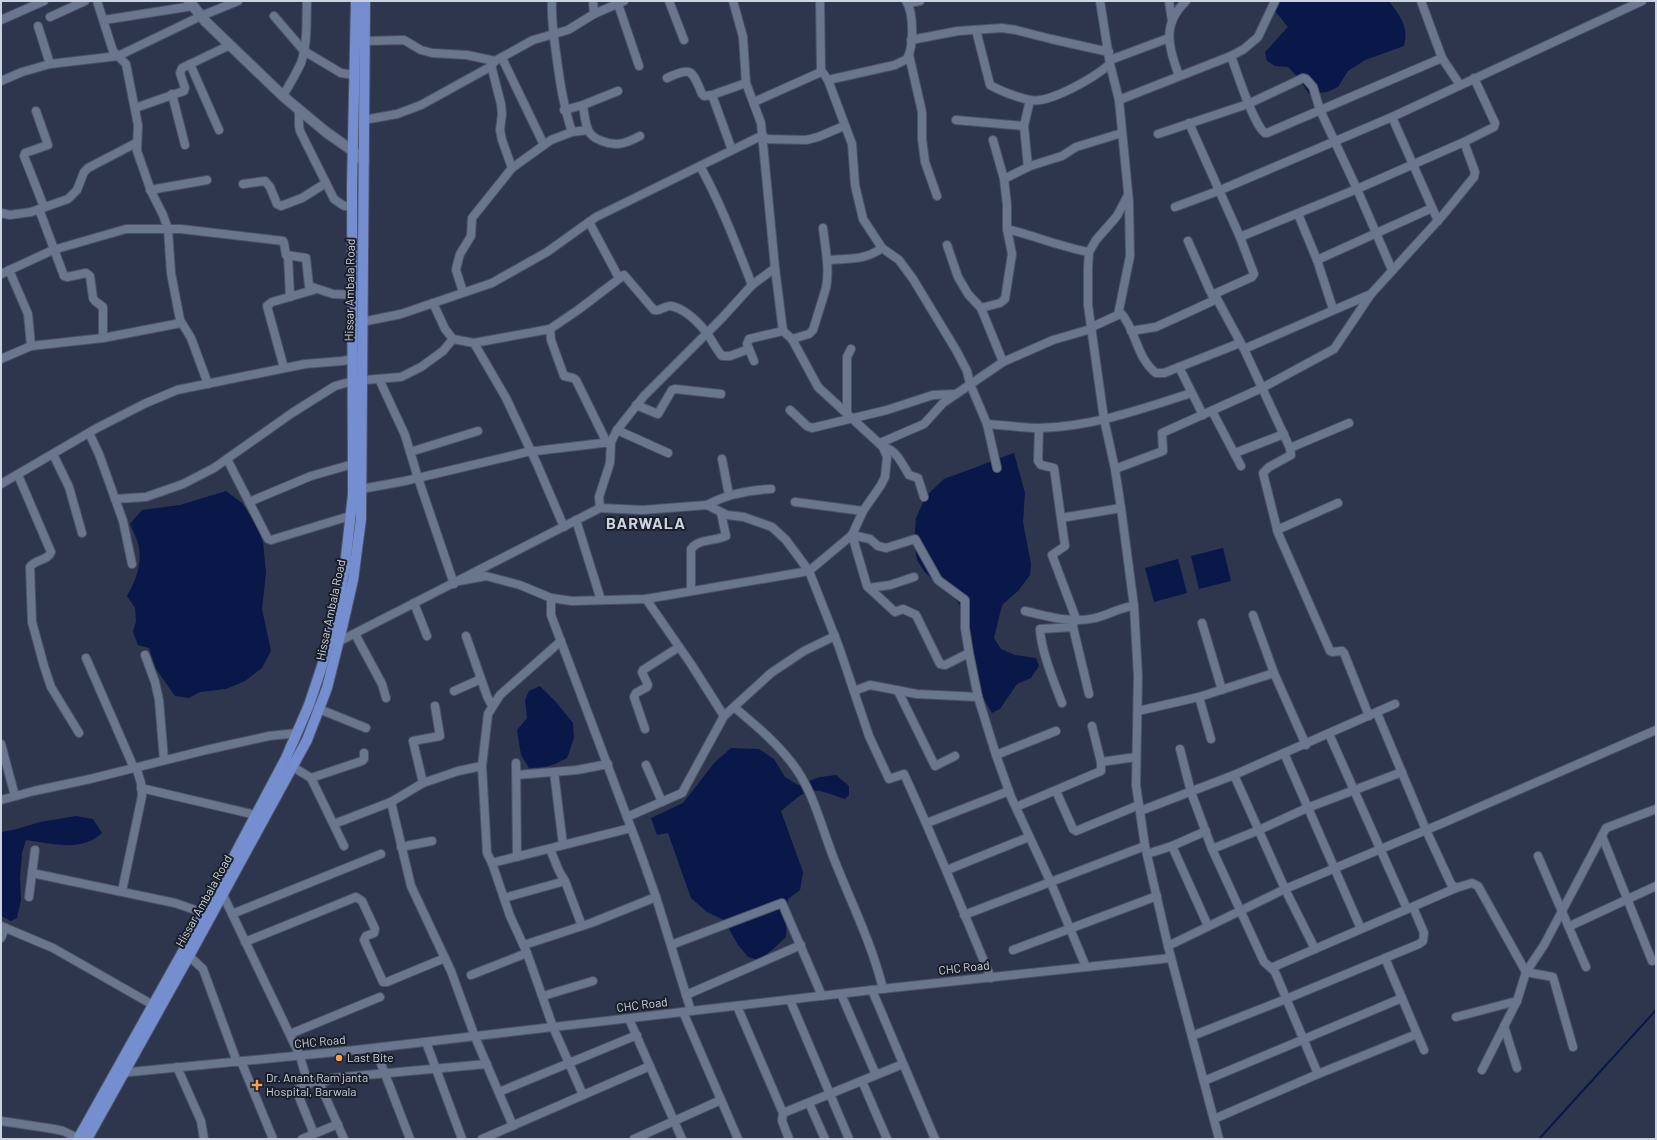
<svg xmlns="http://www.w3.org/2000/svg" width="1657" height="1140" viewBox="0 0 1657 1140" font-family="Barlow,sans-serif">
<rect width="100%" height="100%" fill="#2d364d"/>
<g fill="#0a1749">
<path d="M1277,1H1389C1400,17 1409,25 1404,46L1365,60L1348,71L1338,87L1327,92L1309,94L1298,77L1288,67L1275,66L1267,61L1265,52L1288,27L1275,11V4Z"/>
<polygon points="1014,453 1025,493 1023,522 1031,564 1030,575 1018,591 1003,604 1001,609 994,638 1001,649 1015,655 1036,658 1039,666 1031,678 1017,684 1000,709 992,713 982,696 960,605 950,592 934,581 924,571 917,560 914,542 916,518 926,496 944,479"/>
<path d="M226,491L242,503L256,524L263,542L266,573L262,609L271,651L262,668L245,681L226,689L200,692L189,698L175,696L156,669L149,648L138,645L133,632L136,621L135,608L127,596C135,582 142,565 139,548C138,540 133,531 130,524L142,510L180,505Z"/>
<polygon points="1223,548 1231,581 1199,589 1191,556"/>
<polygon points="1178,559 1187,593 1154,602 1145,568"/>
<polygon points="540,686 556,702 573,723 574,738 567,758 555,764 545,767 529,768 521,755 517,730 527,718 525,700 529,691"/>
<path d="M731,748L759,749L774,759L785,777L798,785L820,777L836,775L849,786V795L845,799C808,786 811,786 781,811L803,872L800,890L788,899L786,937L772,950L758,960L748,957L738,945L724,920L707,912L691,898L668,833L657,835L651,818L683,803L715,762Z"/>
<path d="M76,816L93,819L102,833C81,853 51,843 26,840L22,853L20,877L21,900L17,918L11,921L1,916V832L13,830L40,822Z"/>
</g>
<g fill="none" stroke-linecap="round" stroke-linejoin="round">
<polyline stroke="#0a1749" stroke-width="2" points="1539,1139 1656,1010"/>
<defs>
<g id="minor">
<polyline points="97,1 113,51 126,64 138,125 137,151 151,191 163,215 168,229 171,273 180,320 191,338 208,384"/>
<path d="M552,1C551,20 554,40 557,60C560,84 564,108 572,132"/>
<polyline points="593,1 594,14"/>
<polyline points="669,1 684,40"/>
<polyline points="820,1 821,70 828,80 852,144 855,185 863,219 882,248 899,260 913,279 956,350 967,371 970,384 987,424 997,468"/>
<polyline points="1169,1 1172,21"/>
<polyline points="1421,1 1442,58"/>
<polyline points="908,3 920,1"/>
<polyline points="618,4 639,66"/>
<polyline points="274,16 304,51 341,73 354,75"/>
<polyline points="50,17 85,1"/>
<polyline points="1,20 44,1"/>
<polyline points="104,20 193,6"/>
<polyline points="38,26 50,64"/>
<path d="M976,30L990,85C1000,91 1019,98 1030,100C1050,104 1095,77 1110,64"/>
<polyline points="911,40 958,31 1002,28 1016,30 1051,39 1109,52"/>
<polyline points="365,41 404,40 421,50 432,53 467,55 495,61"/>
<polyline points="909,55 922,112 922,139 925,162 937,196"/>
<path d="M1231,56C1237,72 1253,124 1265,133H1267L1442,58L1460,85"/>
<polyline points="502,58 544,145"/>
<polyline points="1110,60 1169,38"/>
<polyline points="190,64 219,130"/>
<polyline points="491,65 501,104 502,114 500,130 502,140 512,168"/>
<path d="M1179,76C1169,47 1161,25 1186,1"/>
<path d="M667,78C693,66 692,71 702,94L704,96L712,95L746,83"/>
<path d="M828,80L895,65L907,59C914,46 914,13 906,1"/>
<polyline points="1,81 22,72 50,64 118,56 201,16 238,1"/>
<polyline points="172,94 185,145"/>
<polyline points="712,95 732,150"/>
<path d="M283,96C289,85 296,74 301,63C308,43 306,21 307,1"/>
<polyline points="1119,100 1231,56 1244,49 1258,37 1275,1"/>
<polyline points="754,102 821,72"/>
<path d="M583,105C584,113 585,122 588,130C591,136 596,139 602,141C617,147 627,143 640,136"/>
<polyline points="135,108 184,91 185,88 180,73 182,68 230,45"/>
<polyline points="299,110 299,126 300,131 334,199 344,206 352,206"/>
<polyline points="564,110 583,105 618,91"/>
<polyline points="36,111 48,145 25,153 24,156 44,207"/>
<polyline points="1392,117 1438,221"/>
<polyline points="364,120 397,114 421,105 490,67 495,61 533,40 568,30 594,14 624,1"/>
<polyline points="956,120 1024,126"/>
<polyline points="1189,123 1240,237 1254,274 1252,277 1212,295"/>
<polyline points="1158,134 1248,104 1297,81 1303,78 1306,79 1313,87 1320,110 1357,189 1392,270"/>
<polyline points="763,139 806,140 818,137 844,126"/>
<path d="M700,166C721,204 736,244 752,285"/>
<polyline points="1028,167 1024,126 1030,100"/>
<polyline points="1004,179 1030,166 1062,156 1076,147 1122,133"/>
<polyline points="243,184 265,181 270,187 277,204 281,206 302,198 326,183"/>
<polyline points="150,190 207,180"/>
<polyline points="1128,195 1117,216 1096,240 1089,252 1088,268 1088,305 1104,419 1115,469 1121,508 1134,606 1138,676 1136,785 1145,846 1168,946 1219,1139"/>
<polyline points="1175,207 1218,191 1392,117 1642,1"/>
<polyline points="39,209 64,276 67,277 86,273 90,276 93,298 95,301 103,307 103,338"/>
<polyline points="1,213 10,215 31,212 68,199 77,190 84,172 88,168 136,143"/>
<polyline points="1298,214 1317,260 1333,309"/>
<polyline points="589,222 619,278"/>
<path d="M1007,229C1035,236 1061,247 1089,252"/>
<polyline points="1240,237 1357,189 1464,142 1494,127 1495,123 1474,78"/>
<polyline points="1188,241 1210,291 1217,299 1244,349 1290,448 1291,455 1269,467 1263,473 1278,533 1330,651 1332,652 1342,651 1344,653 1369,716"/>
<polyline points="947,245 958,277 968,294 981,308 1003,362"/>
<polyline points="288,256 290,297"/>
<path d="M827,260C848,258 864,261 882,248"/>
<polyline points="1317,260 1432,208"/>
<polyline points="9,270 28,314 31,346"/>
<polyline points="1,274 53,250 126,229 181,229 283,241 284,243 286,255 306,258 309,286 333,294 357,295"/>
<polyline points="463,292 456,270 457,265 460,254 471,236 472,218 512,168 551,140 572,132 588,130"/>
<polyline points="433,303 445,329 453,339 474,343 506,398 537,464 564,527"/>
<polyline points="981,308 1000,303 1005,299 1012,254 1007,229 1007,205 1004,179 993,140"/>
<path d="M1119,311C1136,328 1136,358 1156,373H1164L1240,343"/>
<polyline points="357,323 401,314 492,283 547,252 596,217 763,135"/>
<polyline points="550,329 551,340 564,376 573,378 576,380 607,443"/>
<polyline points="1131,331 1156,327 1217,299"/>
<path d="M792,339L809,334L813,330L826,288C830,269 825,247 823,228"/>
<path d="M474,343L550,329L578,310L624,275L654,310C660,312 665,305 671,306C685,309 698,322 706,332C712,340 716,349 722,356H730L749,349"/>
<polyline points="1244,349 1371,294"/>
<polyline points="1,359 31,346 103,338 181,323"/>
<polyline points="754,361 747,344 749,339 783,331"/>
<polyline points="1179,367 1203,415"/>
<polyline points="284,368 267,306 272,302 317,289"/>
<polyline points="379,379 405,435 418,478 454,584"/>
<polyline points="636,405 658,414 672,390 675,389 721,394"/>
<polyline points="790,410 807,426 812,428 887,410 933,395 956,394"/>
<polyline points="1212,411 1241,466"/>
<polyline points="847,415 847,357 851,349"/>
<path d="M987,424C1004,425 1022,428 1039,428C1091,427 1142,409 1191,393"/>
<polyline points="1039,428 1038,461 1041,465 1054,468 1061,518"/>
<polyline points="617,430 668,453"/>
<polyline points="89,433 99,454 123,521 132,564"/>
<polyline points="880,443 924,424 943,403 1003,362 1053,340 1091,329 1094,326 1118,315 1130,256 1129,202 1119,100 1110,64 1100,1"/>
<path d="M883,447C897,450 902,464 909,475L918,478L924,497"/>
<polyline points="1290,448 1349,423"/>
<polyline points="410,452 478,431"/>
<polyline points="1235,453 1284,434"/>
<polyline points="53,454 69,487 82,533"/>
<polyline points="227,459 268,539 271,540 350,516"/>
<polyline points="722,459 729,495"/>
<polyline points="1115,469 1163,451 1162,433 1262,388 1334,349 1371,294 1443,215 1474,177 1475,172 1464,142"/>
<path d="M18,475L51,552C48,561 35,559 30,567L32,622L44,666L51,687L79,733"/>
<polyline points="1,484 97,428 144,404 177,390 305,364 342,361 358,358"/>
<polyline points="356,490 405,481 527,452 611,442"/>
<polyline points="115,499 146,497 183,484 214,468 292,413 335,386 353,381 401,377 421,367 443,351 453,339"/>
<polyline points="249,502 311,476 353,464"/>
<polyline points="795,502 863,511"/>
<path d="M707,505C727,494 748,490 771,489"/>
<polyline points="600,508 599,497 610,463 611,442 617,430 644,396 722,318 752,285 775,268"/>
<polyline points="576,520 601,600"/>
<polyline points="1277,530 1338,503"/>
<polyline points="459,581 486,576 520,585 551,598 572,601 646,599 809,571 852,535 863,511 881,485 885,477 887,457 883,447 818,387 792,339 783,331 775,268 761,123 746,83 743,37 733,1"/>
<polyline points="869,588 890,585 914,577"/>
<path d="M691,591V549C698,539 716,541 726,536L721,513"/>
<polyline points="551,598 551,615 639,849 656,897 691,1011"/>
<polyline points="646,599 691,664 724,716"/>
<polyline points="414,603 427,636"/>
<path d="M1025,611C1047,616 1072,624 1095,618C1109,615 1120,607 1134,606"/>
<polyline points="1253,615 1274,673 1306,745"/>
<polyline points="1202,623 1222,690"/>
<polyline points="355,634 382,684 386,698"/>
<polyline points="466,636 487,696 492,706"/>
<polyline points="561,641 500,695 488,714 482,766 487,853 492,863 510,916 527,953 553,1027 583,1095"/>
<path d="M336,643L600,508L643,510L707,505L727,515L744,517L772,527L786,540L809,571L839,647L869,736L889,779L904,774C935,841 962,909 991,978"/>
<polyline points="969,653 945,665 940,664 916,615 903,609 895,612 867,586 852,535 870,539 878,546 886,548 915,539 938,580 965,600 965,628 969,653 978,697 996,755 1011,797 1051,883 1086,967"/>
<polyline points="145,655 155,682 159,700 164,760"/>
<polyline points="86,658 134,768"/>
<polyline points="454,691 481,679"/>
<polyline points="854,691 870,685 917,694 978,697"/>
<polyline points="898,691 935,766 955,756"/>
<polyline points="1089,694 1073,627 1075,616 1052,555 1065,546 1061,518 1121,508"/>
<polyline points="1199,697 1211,739"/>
<path d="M1062,703C1054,682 1041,651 1040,629L1073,627"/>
<path d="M734,707C754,724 775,741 791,762C813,789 821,826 834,859C851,902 872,944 883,989"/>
<polyline points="319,709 366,728"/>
<polyline points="1138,711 1199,697 1274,673"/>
<polyline points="1377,713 1426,830 1451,884 1456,888 1472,883 1478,886 1526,972 1553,977 1573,1047"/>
<polyline points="645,729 634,697 636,693 647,687 648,685 642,672 643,670 679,647"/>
<polyline points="1329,734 1407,909"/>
<polyline points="1,744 15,796"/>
<polyline points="1180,749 1191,792 1212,849 1264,962 1271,968 1456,888"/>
<polyline points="1284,753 1361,929"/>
<polyline points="996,755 1056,731"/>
<polyline points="1101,762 1136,757"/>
<polyline points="516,763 517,857"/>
<polyline points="646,765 662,802"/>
<polyline points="293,767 311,778 344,846"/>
<polyline points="554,772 563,845"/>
<polyline points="516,775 577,770 608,764"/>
<polyline points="1234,775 1285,889 1315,949"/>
<polyline points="311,778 362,761 364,759 364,753"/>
<polyline points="423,783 413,741 440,736 435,706"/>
<polyline points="141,788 256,815"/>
<polyline points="1056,791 1073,829 1076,831 1139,805"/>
<polyline points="1,800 34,791 90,779 206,750 269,736 297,733"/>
<polyline points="391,802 411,886 451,971 475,1037 513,1126"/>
<polyline points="1016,807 1101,771 1101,762 1092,726"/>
<polyline points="1140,811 1234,775 1395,704"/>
<polyline points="627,817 682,793 724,716 771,673 804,651 835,636"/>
<polyline points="927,823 1009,791"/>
<polyline points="334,824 391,802 423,783 458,771 482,766"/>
<polyline points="1602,836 1652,961"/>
<polyline points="1172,846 1208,926"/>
<polyline points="401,847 432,841"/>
<polyline points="550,849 559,871 565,881 582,926"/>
<polyline points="1212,849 1259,830 1307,808 1402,772"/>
<polyline points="1147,854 1172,846 1206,831"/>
<polyline points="1538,856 1586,967"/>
<polyline points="492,863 631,828"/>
<polyline points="947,870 1029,837"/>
<polyline points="32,873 175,903 204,913"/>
<polyline points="122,891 142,796 141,783 136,767"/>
<polyline points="223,895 300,1056 308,1084"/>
<polyline points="29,897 35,850"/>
<polyline points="504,898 565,881"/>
<polyline points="232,914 381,854"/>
<polyline points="964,915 1145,846"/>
<polyline points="1,926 53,948 153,1005"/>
<polyline points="1570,926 1656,886"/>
<polyline points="1,938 5,928"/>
<polyline points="245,942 356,897 362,901 375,929 374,933 366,936 364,940 383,982 387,982 445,958"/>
<polyline points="524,945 591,923 656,897"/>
<polyline points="671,945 782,903 822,996"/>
<polyline points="1168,946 1285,889 1443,823 1656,730"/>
<polyline points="1013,950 1157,896"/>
<polyline points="189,956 203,969 237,1062"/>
<polyline points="1385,958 1424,1050"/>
<polyline points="1271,968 1275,972 1318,1074"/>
<polyline points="471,975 527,953"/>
<polyline points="872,990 935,1139"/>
<polyline points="841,994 876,1075"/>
<polyline points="686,995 801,945"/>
<polyline points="543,996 593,981"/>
<polyline points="790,1000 849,1139"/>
<polyline points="737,1006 783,1113"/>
<polyline points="683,1012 738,1139"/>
<polyline points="1456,1017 1517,1001"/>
<polyline points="629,1019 682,1139"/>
<polyline points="1504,1026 1517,1068"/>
<polyline points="290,1034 380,997"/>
<polyline points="1192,1036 1286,999 1419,944 1423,941 1424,933 1413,907"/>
<polyline points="426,1042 462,1139"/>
<polyline points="375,1048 410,1139"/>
<polyline points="241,1061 273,1139"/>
<polyline points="177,1067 201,1121 204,1139"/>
<polyline points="1482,1070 1517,1001 1526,972 1544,945 1606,828 1656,809"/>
<polyline points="120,1073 356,1050 872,990 1171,958"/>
<polyline points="318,1080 344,1139"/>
<polyline points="862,1081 887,1139"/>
<polyline points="1204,1081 1402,998"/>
<polyline points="499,1092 637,1035"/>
<polyline points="809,1103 825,1139"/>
<polyline points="1214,1119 1318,1074 1417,1034"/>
<polyline points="1,1121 54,1129 63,1131 80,1139"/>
<polyline points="314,1134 297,1092 298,1089 315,1081 323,1082 333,1078 487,1064"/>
<polyline points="302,1139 338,1124"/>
<polyline points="482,1139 650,1066"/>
<polyline points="634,1139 721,1100"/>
<polyline points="789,1139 782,1121 783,1113 903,1064"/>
</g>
<polyline id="tertiary" points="189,1 206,22 284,97 326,132 353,151 364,161"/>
<g id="primary">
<polyline points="78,1139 195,930 286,758 309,705 322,666 337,612 345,566 353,494 352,186 356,1"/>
<polyline points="87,1139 189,956 307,740 327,688 342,628 353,580 361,519 365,1"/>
</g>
</defs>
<use href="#minor" stroke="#4c5366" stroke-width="10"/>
<use href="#tertiary" stroke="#4c5366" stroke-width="12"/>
<use href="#primary" stroke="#4c5366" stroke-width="12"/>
<use href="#minor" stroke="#6a758e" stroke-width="8"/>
<use href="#tertiary" stroke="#6a758e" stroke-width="10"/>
<use href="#primary" stroke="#758ecf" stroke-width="10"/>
</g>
<g fill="#fc9e52" stroke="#191e28" stroke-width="1.5">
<circle cx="339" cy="1058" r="4"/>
<path d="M255 1079h4v4h4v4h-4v4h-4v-4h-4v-4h4z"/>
</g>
<g text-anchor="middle" stroke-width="4" stroke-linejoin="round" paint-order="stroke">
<g font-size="12" fill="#cbd2e0" stroke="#191e28">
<text transform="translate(350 290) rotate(-89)" y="4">Hissar Ambala Road</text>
<text transform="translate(331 610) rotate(-78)" y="4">Hissar Ambala Road</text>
<text transform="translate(204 901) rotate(-61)" y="4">Hissar Ambala Road</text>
<text transform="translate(964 968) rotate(-6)" y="4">CHC Road</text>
<text transform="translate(642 1005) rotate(-7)" y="4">CHC Road</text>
<text transform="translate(320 1042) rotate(-5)" y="4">CHC Road</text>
</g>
<g font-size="12" fill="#cbd2e0" stroke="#191e28" text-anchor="start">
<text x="347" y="1062">Last Bite</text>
<text x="266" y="1082">Dr. Anant Ram janta<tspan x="266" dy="14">Hospital, Barwala</tspan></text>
</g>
<g font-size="16" font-weight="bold" letter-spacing="1" fill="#cbd2e0" stroke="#191e28">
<text x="646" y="529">BARWALA</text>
</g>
</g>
<rect width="1657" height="1140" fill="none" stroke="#cbd2e0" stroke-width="4"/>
</svg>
